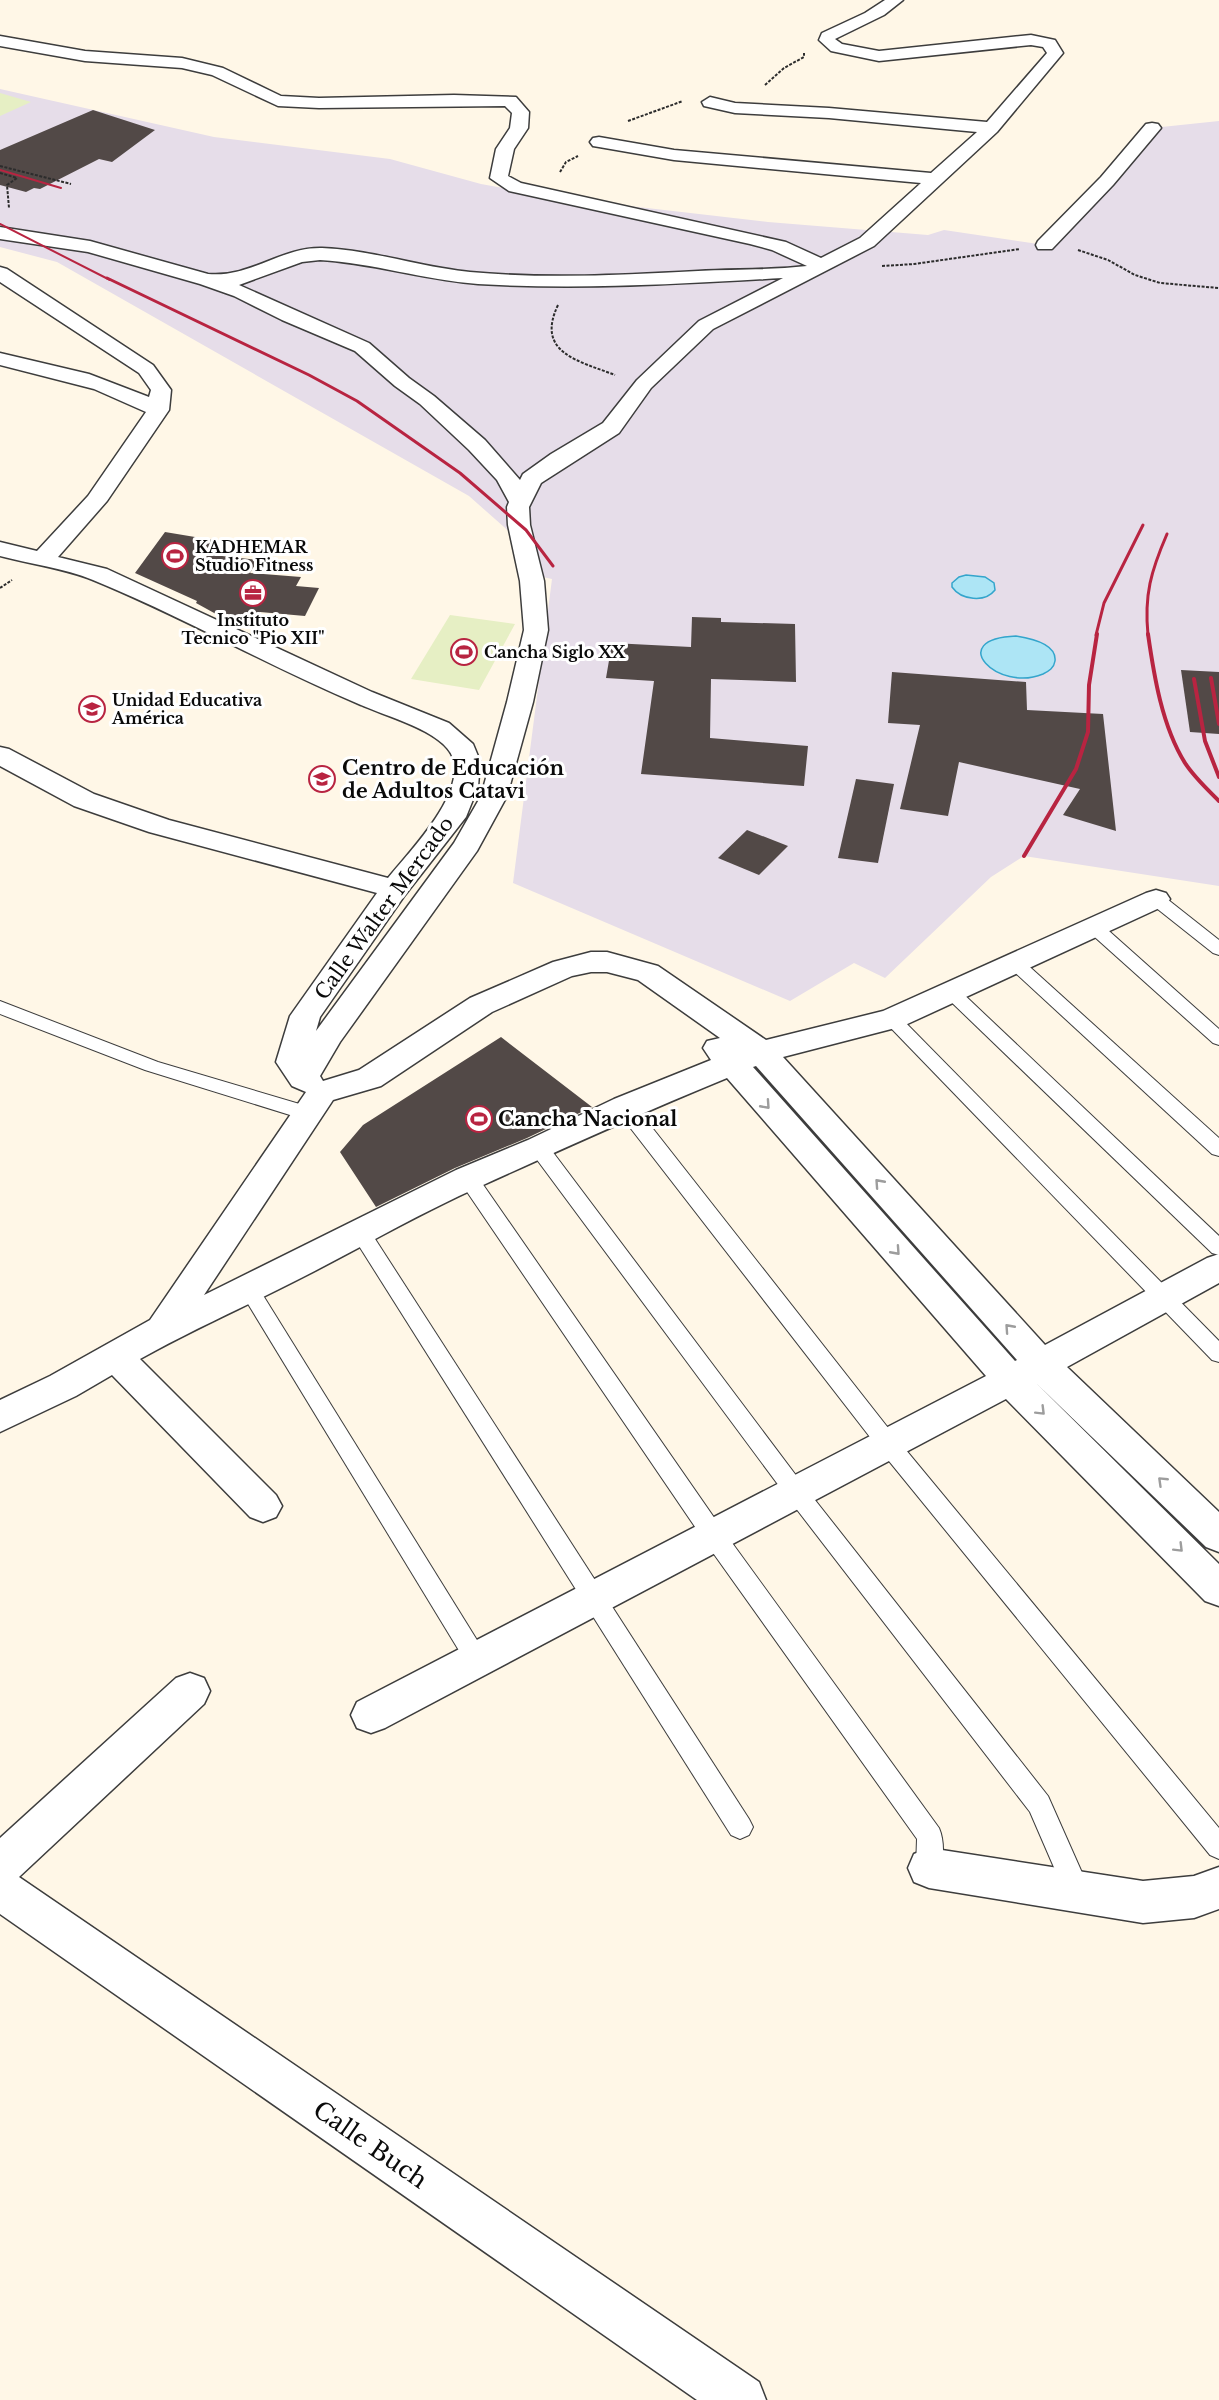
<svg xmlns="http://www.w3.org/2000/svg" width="1219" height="2400" viewBox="0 0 1219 2400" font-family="'Libre Baskerville',serif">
<rect width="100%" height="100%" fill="#fff7e7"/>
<polygon fill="#e6dde9" points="0,89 214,137 390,159 481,184 560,198 768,222 928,235 944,230 1045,245 1152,128 1219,121 1219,886 1024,856 991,877 885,978 854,963 790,1001 513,883 552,579 543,577 513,535 469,496 57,262 0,247"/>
<g fill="#e6efc4">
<polygon points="0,93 31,102 0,116"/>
<polygon points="450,615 515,624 479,690 411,679"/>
</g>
<g fill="#ade5f5" stroke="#34a5cc" stroke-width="1.5">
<path d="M966,575L985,577L994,583L995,590C985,603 961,600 952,587V583L959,577Z"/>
<path d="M1016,636C1029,638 1057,643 1055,661C1054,668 1049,671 1043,674C998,693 944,639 1016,636Z"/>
</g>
<g fill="#524947">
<polygon points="93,110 155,130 112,162 99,159 40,189 34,188 26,192 0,185 0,150"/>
<polygon points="165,532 213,540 204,554 258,560 250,573 301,577 296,586 319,588 305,616 260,612 244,626 225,619 196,603 197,601 135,573"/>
<polygon points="692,617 721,618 721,622 795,624 796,682 711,679 710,738 808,746 804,786 641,774 654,681 606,678 612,643 691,647"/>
<polygon points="1181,670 1219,672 1219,734 1190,732"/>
<polygon points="892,672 1026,682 1027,710 1103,714 1116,831 1063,815 1080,789 959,762 948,816 900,809 920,725 888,723"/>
<polygon points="856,779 894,784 878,863 838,858"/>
<polygon points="747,830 788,846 759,875 718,858"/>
<polygon points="501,1037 592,1107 527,1138 455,1168 376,1207 340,1152 363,1125"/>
</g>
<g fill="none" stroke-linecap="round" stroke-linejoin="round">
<defs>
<g id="service">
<polygon points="1156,894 1162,895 1219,940 1219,955 1213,953 1150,903 1148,899 1150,895"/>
<polygon points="1094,922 1100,923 1219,1029 1219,1045 1213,1043 1088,931 1085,927 1088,923"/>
<polygon points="1015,957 1021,959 1219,1138 1219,1156 1212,1154 1009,967 1006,963 1009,959"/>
<polygon points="951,986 957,988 1219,1236 1219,1255 1212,1253 945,996 942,992 945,988"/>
<polygon points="0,1001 158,1062 313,1108 315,1113 313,1118 306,1120 145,1070 0,1014"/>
<polygon points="892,1013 898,1015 1219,1341 1219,1362 1212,1360 886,1023 883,1019 886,1015"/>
<polygon points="625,1100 632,1102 896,1438 1219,1828 1219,1859 1210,1855 880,1450 618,1112 616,1107 618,1102"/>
<polygon points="539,1141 546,1143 804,1486 1048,1796 1091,1893 1087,1902 1078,1905 1069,1902 1030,1812 788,1498 532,1153 529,1148 532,1143"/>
<path d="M468,1171L475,1173L722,1529L939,1828C945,1842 944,1863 938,1877L929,1880L920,1877L916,1868L917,1839L706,1543L461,1183L458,1178L461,1173Z"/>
<polygon points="361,1226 368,1228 749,1819 753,1827 749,1835 740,1839 731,1835 354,1238 351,1233 354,1228"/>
<polygon points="249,1281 256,1284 485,1653 489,1660 485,1667 477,1670 469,1667 242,1294 239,1289 242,1284"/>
</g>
<g id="minor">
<path d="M885,0H903L884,15L835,39L842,44L879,51L1031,35L1055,40L1063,53L997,132L874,246L713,329L651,388L619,433L541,483L529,507L530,525L544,581L548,630L533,702L507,796L477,851L340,1042L320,1076L323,1081L359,1070L470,998L553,962L591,952H607L658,966L766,1040L883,1011L1146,893L1156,890L1166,893L1170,899L1166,905L903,1026L783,1057L1045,1345L1207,1258L1219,1254V1283L1067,1367L1219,1512V1552L1206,1547L1036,1383L1219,1564V1606L1205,1601L1006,1399L385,1728L371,1733L357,1728L351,1715L357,1702L986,1376L727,1078C644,1112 562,1149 481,1186C420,1213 362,1247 303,1277C249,1305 193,1329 140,1359L276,1495L282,1506L276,1517L263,1522L250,1517L112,1375L76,1396L0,1432V1400L50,1376L150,1320L306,1092L292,1086L276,1062L290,1016L377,893L149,832L74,806L0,766V747L9,749L94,794L169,820L388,878C410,851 465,795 453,758C444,731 385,716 361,705C270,667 184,617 93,580C64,568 30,564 0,556V542L37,551L88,496L146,412L94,389L0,365V353L89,374L149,397L151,390L139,373L0,282V267L7,269L153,365L171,390L169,410L107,501L58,557L107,569L372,692L449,723L473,744L480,761L478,787L466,817L405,895L320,1017L316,1031L454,843L481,796L507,702L524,630L520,581L508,525L507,507L509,502L497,480L469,450L420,404L395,386L355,351L282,320L234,296L200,284L88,252L0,239V227L90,241L208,274C251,278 280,247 322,248C372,250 420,267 470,272C546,279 623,275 698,271C734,269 772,270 807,266L772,250L750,244L509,191L490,178L496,149L510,128L512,113L505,106L319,108L278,106L212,75L182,68L85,61L0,46V36L85,51L182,58L223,68L281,96L319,98L454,95L516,97L529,112L528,128L514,149L508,176L521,183L786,242L821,258L860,238L921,183L674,160L599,147L593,146L590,142L593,138L599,137L674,150L931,173L977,132L829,118L735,113L704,106L702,102L710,97L735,103L829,108L987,122L1047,53L1043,47L1031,45L879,61L831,51L819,40L822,33L865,13ZM320,260C373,263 424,280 478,284C579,290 681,284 783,278L699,321L637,380L603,423L551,454L523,474L520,480L485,440L434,396L409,378L369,343L239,285L302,262ZM591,972H607L638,980L720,1038L707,1041L703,1048L711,1060L614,1099L528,1140L456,1170L204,1295L333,1100L381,1086L492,1012L572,976ZM756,1066L1017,1360L1015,1361L753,1067Z"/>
<polygon points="1152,123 1158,124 1161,128 1113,185 1052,249 1038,249 1036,245 1038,241 1101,177 1146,124"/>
<polygon points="190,1673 204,1678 210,1691 204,1704 19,1877 759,2382 766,2400 697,2400 0,1914 0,1838 176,1678"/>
<polygon points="929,1848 1143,1881 1194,1876 1219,1867 1219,1909 1194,1918 1143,1923 929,1888 914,1882 908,1868 914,1854"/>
</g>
</defs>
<use href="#service" stroke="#3d3d3d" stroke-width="2"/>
<use href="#minor" stroke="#3d3d3d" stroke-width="3"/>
<g stroke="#2c2c2c" stroke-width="2" stroke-dasharray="3 1.5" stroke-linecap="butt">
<polyline points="765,85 784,68 804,57 804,53"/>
<polyline points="628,121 683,101"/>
<polyline points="0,166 71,184"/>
<polyline points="560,172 566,162 578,156"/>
<polyline points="0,173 17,178 7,185 9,208"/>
<polyline points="1078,250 1108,260 1135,275 1160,283 1219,288"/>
<polyline points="882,266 914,264 1020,249"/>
<path d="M558,305C535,353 579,361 615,375"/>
<polyline points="0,588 12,580"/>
</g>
<use href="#service" fill="#fff" fill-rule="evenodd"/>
<use href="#minor" fill="#fff" fill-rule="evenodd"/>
<g stroke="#b82441" stroke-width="2">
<polyline points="0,170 61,188"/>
<polyline points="0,224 110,280"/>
</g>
<g stroke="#b82441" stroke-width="3">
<polyline points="107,278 309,375 357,401 460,473 526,530 553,566"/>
<polyline points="1096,635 1104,603 1143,525"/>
<path d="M1148,635C1144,595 1151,571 1167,534"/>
</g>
<g stroke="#b82441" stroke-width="4">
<path d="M1148,634C1154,676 1162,726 1185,763C1194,777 1207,789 1219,801"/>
<polyline points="1211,678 1219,724"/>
<polyline points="1194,679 1205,741 1219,777"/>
<polyline points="1024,856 1076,769 1088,732 1089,685 1097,634"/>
</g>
</g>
<defs><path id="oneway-chevron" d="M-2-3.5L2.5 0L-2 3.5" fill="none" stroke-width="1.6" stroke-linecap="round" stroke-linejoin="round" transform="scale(1.5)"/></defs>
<g stroke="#9d9d9d">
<use href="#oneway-chevron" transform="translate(766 1105) rotate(48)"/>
<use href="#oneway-chevron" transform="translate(879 1183) rotate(-132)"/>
<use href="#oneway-chevron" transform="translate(896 1251) rotate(48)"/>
<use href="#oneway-chevron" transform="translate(1009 1328) rotate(-132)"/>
<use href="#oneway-chevron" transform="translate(1041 1411) rotate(45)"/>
<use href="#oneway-chevron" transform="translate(1162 1481) rotate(-136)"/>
<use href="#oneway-chevron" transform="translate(1179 1548) rotate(45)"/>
</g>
<defs>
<symbol id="stadium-ring" viewBox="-11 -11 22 22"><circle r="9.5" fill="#fff" stroke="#b82441" stroke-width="1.5"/><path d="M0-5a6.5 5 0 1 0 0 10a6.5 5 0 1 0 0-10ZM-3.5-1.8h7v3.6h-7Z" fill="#b82441"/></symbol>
<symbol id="office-ring" viewBox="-11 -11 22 22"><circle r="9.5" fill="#fff" stroke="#b82441" stroke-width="1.5"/><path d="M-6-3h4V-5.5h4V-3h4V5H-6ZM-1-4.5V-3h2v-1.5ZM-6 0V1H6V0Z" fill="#b82441"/></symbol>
<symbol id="school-ring" viewBox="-11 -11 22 22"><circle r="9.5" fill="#fff" stroke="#b82441" stroke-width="1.5"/><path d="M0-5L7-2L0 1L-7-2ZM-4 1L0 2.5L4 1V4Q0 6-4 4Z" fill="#b82441"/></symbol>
</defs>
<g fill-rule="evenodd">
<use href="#stadium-ring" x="160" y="541" width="30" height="30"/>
<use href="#office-ring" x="238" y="578" width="30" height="30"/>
<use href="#stadium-ring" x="449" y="637" width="30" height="30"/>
<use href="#school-ring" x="77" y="694" width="30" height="30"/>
<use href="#school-ring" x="307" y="764" width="30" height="30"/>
<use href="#stadium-ring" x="464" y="1104" width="30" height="30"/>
</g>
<g text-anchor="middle" stroke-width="6" stroke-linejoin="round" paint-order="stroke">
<g font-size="16" font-weight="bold" fill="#0a0a0a" stroke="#fff" text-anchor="start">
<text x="195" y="553">KADHEMAR<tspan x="195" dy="18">Studio Fitness</tspan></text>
<text x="253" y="626" text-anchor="middle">Instituto<tspan x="253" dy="18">Tecnico "Pio XII"</tspan></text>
<text x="484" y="658">Cancha Siglo XX</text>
<text x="112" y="706">Unidad Educativa<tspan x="112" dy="18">América</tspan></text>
</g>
<g font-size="20" font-weight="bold" fill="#0a0a0a" stroke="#fff" text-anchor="start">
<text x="342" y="775">Centro de Educación<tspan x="342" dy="23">de Adultos Catavi</tspan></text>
<text x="498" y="1126">Cancha Nacional</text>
</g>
<g font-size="20" fill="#0a0a0a" stroke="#fff">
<text transform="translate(384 908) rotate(-54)" y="7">Calle Walter Mercado</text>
</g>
<g font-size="24" fill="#0a0a0a" stroke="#fff">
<text transform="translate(370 2145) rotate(35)" y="8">Calle Buch</text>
</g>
</g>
</svg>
